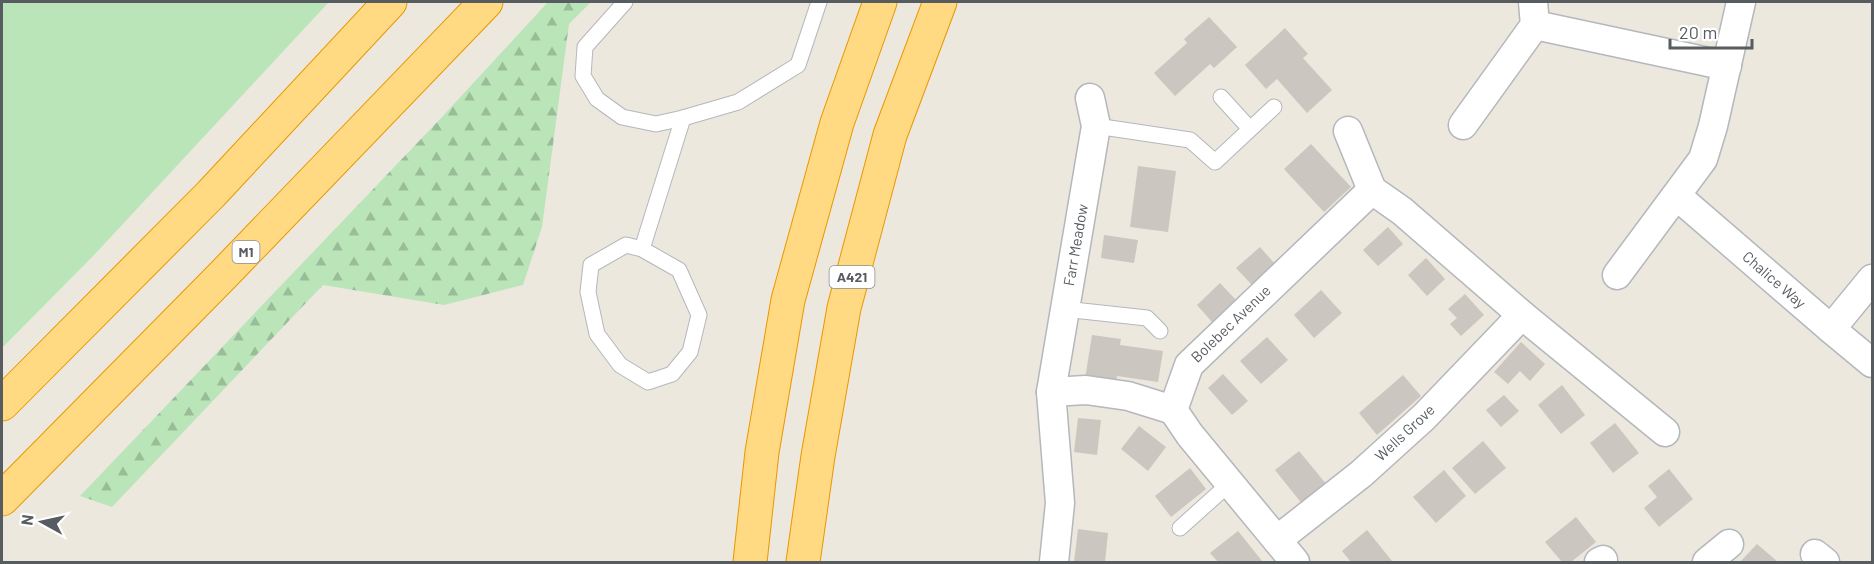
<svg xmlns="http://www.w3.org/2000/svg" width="1874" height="564" viewBox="0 0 1874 564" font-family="Barlow,sans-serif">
<defs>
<pattern id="forest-firs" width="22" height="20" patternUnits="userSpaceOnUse" patternTransform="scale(1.5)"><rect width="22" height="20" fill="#bae5b8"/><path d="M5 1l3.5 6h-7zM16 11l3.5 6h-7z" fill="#9abd99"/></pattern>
</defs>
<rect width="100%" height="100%" fill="#ece8de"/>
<polygon fill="#bae5b8" points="2,2 329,2 95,254 2,348"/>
<polygon fill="url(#forest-firs)" points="548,2 591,2 569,24 542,227 523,285 444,305 323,285 112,507 80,496 442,117"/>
<g fill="#cbc6bf">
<polygon points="1209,17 1237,47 1214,68 1210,64 1175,96 1154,73 1187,43 1184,39"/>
<polygon points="1285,28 1308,54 1303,58 1332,90 1307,113 1277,79 1266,89 1245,65"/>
<polygon points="1311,144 1351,187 1324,212 1284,169"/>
<polygon points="1138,166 1176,171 1168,232 1130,227"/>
<polygon points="1388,227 1403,244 1378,266 1363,250"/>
<polygon points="1104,235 1138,240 1134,263 1101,258"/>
<polygon points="1260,247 1275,264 1252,285 1236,268"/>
<polygon points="1426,258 1445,279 1427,296 1408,275"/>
<polygon points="1220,283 1236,300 1212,322 1197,305"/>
<polygon points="1321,290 1342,313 1314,338 1294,315"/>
<polygon points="1465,294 1484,315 1461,336 1450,324 1457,318 1448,309"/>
<polygon points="1092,335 1121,339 1120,345 1163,351 1158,382 1117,376 1116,384 1085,379"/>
<polygon points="1267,337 1288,360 1261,384 1240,361"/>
<polygon points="1521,342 1545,364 1530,381 1520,371 1508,384 1494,372"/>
<polygon points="1223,374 1248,401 1232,415 1208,388"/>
<polygon points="1403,375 1421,396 1377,435 1359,413"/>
<polygon points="1562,385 1585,415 1561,434 1538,405"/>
<polygon points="1504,395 1519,411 1501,427 1486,410"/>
<polygon points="1078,418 1101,420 1097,455 1074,452"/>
<polygon points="1615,423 1639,453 1613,473 1590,443"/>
<polygon points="1139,426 1166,447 1148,471 1121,449"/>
<polygon points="1483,441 1506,468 1475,494 1452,468"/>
<polygon points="1299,451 1327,485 1303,505 1275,470"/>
<polygon points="1190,468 1206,489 1171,517 1155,496"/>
<polygon points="1669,469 1693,499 1659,527 1644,508 1657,497 1648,486"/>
<polygon points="1444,470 1466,496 1436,523 1413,497"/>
<polygon points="1576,517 1596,542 1571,562 1562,562 1545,542"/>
<polygon points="1078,529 1108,533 1105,562 1074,562"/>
<polygon points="1367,530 1392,561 1390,562 1351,562 1342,551"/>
<polygon points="1238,531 1262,561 1261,562 1218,562 1210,553"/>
<polygon points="1757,544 1778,562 1740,562"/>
</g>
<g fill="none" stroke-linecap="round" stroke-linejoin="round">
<defs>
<g id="lane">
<polyline points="625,2 585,47 583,76 597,99 622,117 656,124 683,118"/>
<polyline points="1221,97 1250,129"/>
<polyline points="1096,126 1190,140 1215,162 1274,107"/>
<polyline points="642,249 626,245 591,265 588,292 597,334 620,365 648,382 672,374 690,352 699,315 679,270 642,249 683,118 738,102 798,65 819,2"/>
<polyline points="1064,309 1147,318 1160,331"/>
<polyline points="1180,528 1230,483"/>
</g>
<g id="street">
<polyline points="1535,25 1727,66"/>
<polyline points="1463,125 1535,25 1533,2"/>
<polyline points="1348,131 1372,190 1402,211 1522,315 1665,432"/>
<polyline points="1677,196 1831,329 1872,363"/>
<polyline points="1617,275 1703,159 1713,126 1741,2"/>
<polyline points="1831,329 1872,279"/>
<polyline points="1051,392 1086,390 1128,396 1173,410"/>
<polyline points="1277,540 1361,474 1424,417 1522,315"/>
<polyline points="1815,554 1825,562"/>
<polyline points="1054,562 1060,503 1051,392 1096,126 1090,98"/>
<polyline points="1295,562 1190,435 1173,410 1189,365 1372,190"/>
<polyline points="1599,562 1603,560"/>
<polyline points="1707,562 1729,544"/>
</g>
<g id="highway">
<polyline points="2,404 211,194 390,2"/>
<polyline points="2,499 225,273 486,2"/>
<polyline points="750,562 762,452 788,300 837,123 880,2"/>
<polyline points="803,562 818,456 844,308 890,135 940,2"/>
</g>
</defs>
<use href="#lane" stroke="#b4b7bc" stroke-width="17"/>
<use href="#street" stroke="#b4b7bc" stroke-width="31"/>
<use href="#highway" stroke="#ea9700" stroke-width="35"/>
<use href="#lane" stroke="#fff" stroke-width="15"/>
<use href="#street" stroke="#fff" stroke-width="28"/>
<use href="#highway" stroke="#ffda82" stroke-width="33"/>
</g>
<g text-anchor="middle" stroke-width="6" stroke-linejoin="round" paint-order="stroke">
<g fill="#fff" stroke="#898d90" stroke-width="1.5">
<rect x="232.5" y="241" width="27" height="22" rx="4.5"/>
<rect x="829.5" y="266" width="45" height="22" rx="4.5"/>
</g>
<g font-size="14" font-weight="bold" fill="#575c60">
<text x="246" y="257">M1</text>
<text x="852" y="282">A421</text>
</g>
<g font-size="15" fill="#575c60" stroke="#fff">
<text transform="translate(1076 245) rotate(-80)" y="5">Farr Meadow</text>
<text transform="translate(1774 280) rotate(41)" y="5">Chalice Way</text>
<text transform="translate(1231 324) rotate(-44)" y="5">Bolebec Avenue</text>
<text transform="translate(1405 433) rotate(-43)" y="5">Wells Grove</text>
</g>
</g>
<rect width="1874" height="564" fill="none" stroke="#575c60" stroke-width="6"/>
<g transform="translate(42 522) rotate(278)" stroke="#ffffff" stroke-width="4.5" paint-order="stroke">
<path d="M0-4.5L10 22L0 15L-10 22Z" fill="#575c60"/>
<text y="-9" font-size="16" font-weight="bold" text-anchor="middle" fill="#575c60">N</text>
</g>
<path d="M1670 39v9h82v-9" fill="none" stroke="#575c60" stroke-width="3"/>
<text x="1679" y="39" font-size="18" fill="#575c60" stroke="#ffffff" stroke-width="4.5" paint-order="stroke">20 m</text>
</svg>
